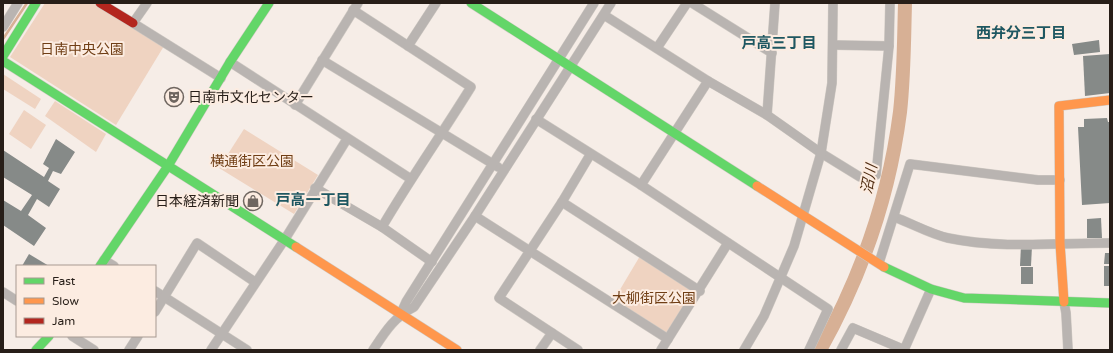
<svg xmlns="http://www.w3.org/2000/svg" width="1113" height="353" viewBox="0 0 1113 353" font-family="'Varela Round','Noto Sans JP',sans-serif">
<rect width="100%" height="100%" fill="#f6ede7"/>
<g fill="#efd3c1">
<polygon points="45,3 95,3 164,46 116,125 10,57"/>
<polygon points="3,74 41,99 35,109 3,89"/>
<polygon points="55,101 106,134 96,152 45,116"/>
<polygon points="24,110 46,125 31,149 9,134"/>
<polygon points="244,129 318,175 294,214 219,168"/>
<polygon points="640,256 693,291 665,337 612,303"/>
</g>
<g fill="none" stroke-linecap="round" stroke-linejoin="round">
<polyline stroke="#d7b095" stroke-width="2.5" points="3,39 27,3"/>
<path stroke="#d7b095" stroke-width="14" d="M820,350C862,275 889,198 900,112C904,76 904,39 905,3"/>
</g>
<g fill="#868a88">
<polygon points="1099,40 1100,52 1074,55 1072,44"/>
<polygon points="1110,54 1110,93 1085,96 1083,56"/>
<polygon points="1107,118 1108,122 1110,122 1110,203 1082,205 1078,127 1084,127 1084,119"/>
<polygon points="56,139 75,152 61,174 53,171 48,181 60,189 49,207 37,199 28,215 46,228 34,246 3,225 3,200 21,211 32,195 3,177 3,150 44,177 49,168 43,164"/>
<polygon points="1101,218 1102,238 1087,238 1087,219"/>
<polygon points="1021,245 1032,246 1031,266 1020,266"/>
<polygon points="1105,253 1110,253 1110,264 1104,264"/>
<polygon points="29,254 49,266 22,266"/>
<rect x="1104" y="266" width="6" height="20"/>
<rect x="1021" y="267" width="12" height="17"/>
</g>
<g fill="none" stroke-linecap="round" stroke-linejoin="round">
<defs>
<g id="street">
<polyline points="147,3 133,23 221,78"/>
<polyline points="692,3 772,53"/>
<path d="M353,10L471,87C442,134 410,179 382,227"/>
<polyline points="604,15 708,81 767,115 821,153 860,177 868,179 876,175 889,46 890,3"/>
<polyline points="3,27 18,3"/>
<polyline points="833,45 889,46"/>
<polyline points="408,46 436,3"/>
<polyline points="657,48 687,3"/>
<polyline points="322,60 498,167"/>
<polyline points="230,62 411,179"/>
<polyline points="295,105 358,3"/>
<polyline points="767,115 775,3"/>
<polyline points="536,119 641,185 828,309 809,350"/>
<polyline points="641,185 708,81"/>
<polyline points="315,188 382,227 432,262"/>
<polyline points="562,202 700,291"/>
<polyline points="475,216 668,339"/>
<path d="M894,217C911,223 930,234 948,238C1000,249 1057,243 1110,243"/>
<polyline points="104,260 114,266"/>
<polyline points="879,263 910,164 1038,180 1060,180"/>
<polyline points="155,291 247,350"/>
<polyline points="3,292 17,301"/>
<polyline points="1064,302 1066,313 1068,350"/>
<polyline points="155,312 197,243 255,282"/>
<polyline points="401,313 406,302 594,3"/>
<polyline points="72,336 94,350"/>
<polyline points="129,350 138,336"/>
<polyline points="211,350 285,239 347,139"/>
<path d="M373,350C385,332 394,317 414,307L475,216L611,3"/>
<polyline points="540,350 552,333"/>
<polyline points="578,350 499,298 562,202 590,155"/>
<polyline points="661,350 728,243"/>
<polyline points="744,350 764,316 794,246 821,153 832,83 833,3"/>
<polyline points="841,350 853,328 905,350"/>
<polyline points="904,350 931,289"/>
</g>
<g id="fast">
<polyline points="471,3 757,186"/>
<polyline points="3,56 36,3"/>
<polyline points="3,61 296,247"/>
<polyline points="100,266 168,166 230,62 269,3"/>
<polyline points="884,267 931,289 964,298 1110,303"/>
<polyline points="36,350 49,336"/>
</g>
<g id="slow">
<polyline points="757,186 884,267"/>
<polyline points="296,247 457,350"/>
<polyline points="1064,302 1060,243 1059,106 1110,100"/>
</g>
<polyline id="jam" points="100,3 133,23"/>
</defs>
<use href="#street" stroke="#cfc9c3" stroke-width="10"/>
<use href="#fast" stroke="#cfc9c3" stroke-width="10"/>
<use href="#slow" stroke="#cfc9c3" stroke-width="10"/>
<use href="#jam" stroke="#cfc9c3" stroke-width="10"/>
<use href="#street" stroke="#b9b4b1" stroke-width="9"/>
<use href="#fast" stroke="#63d668" stroke-width="9"/>
<use href="#slow" stroke="#ff974d" stroke-width="9"/>
<use href="#jam" stroke="#b3261e" stroke-width="9"/>
</g>
<defs>
<symbol id="theatre-ring" viewBox="-11 -11 22 22"><circle r="9.5" fill="#fcece1" stroke="#6f6660" stroke-width="1.5"/><path d="M-5-5.5Q0-4 5-5.5V0Q5 5 0 6Q-5 5-5 0ZM-3.3-2.5H-1v1.5H-3.3ZM1-2.5H3.3v1.5H1ZM-2.8 1Q0 5.5 2.8 1Z" fill="#6f6660"/></symbol>
<symbol id="shop-ring" viewBox="-11 -11 22 22"><circle r="9.5" fill="#fcece1" stroke="#6f6660" stroke-width="1.5"/><path d="M-5-2.5h2.3a2.7 3.5 0 0 1 5.4 0H5L5.5 6h-11ZM-1.5-2.5h3a1.5 2.3 0 0 0-3 0Z" fill="#6f6660"/></symbol>
</defs>
<g fill-rule="evenodd">
<use href="#theatre-ring" x="163" y="86" width="22" height="22"/>
<use href="#shop-ring" x="242" y="190" width="22" height="22"/>
</g>
<g text-anchor="middle" stroke-width="4" stroke-linejoin="round" paint-order="stroke">
<g font-size="14" fill="#703e15" stroke="#fcece1">
<text x="82" y="54">日南中央公園</text>
<text x="252" y="166">横通街区公園</text>
<text x="654" y="303">大柳街区公園</text>
</g>
<g font-size="14" fill="#271e18" stroke="#fcece1" text-anchor="start">
<text x="188" y="102">日南市文化センター</text>
<text x="239" y="206" text-anchor="end">日本経済新聞</text>
</g>
<g font-size="15" font-weight="bold" fill="#1e5761" stroke="#fcece1">
<text x="1021" y="38">西弁分三丁目</text>
<text x="779" y="48">戸高三丁目</text>
<text x="313" y="205">戸高一丁目</text>
</g>
<g font-size="15" font-style="italic" fill="#4f2b10" stroke="#fcece1">
<text transform="translate(869 179) rotate(-79)" y="5">沼川</text>
</g>
</g>
<rect width="1113" height="353" fill="none" stroke="#271e18" stroke-width="8"/>
<rect x="16" y="265" width="140" height="72" fill="#fcece1" stroke="#a79a91"/>
<rect x="24" y="278" width="20" height="6" fill="#63d668" stroke="#a79a91"/>
<text x="52" y="285" font-size="12" fill="#271e18">Fast</text>
<rect x="24" y="298" width="20" height="6" fill="#ff974d" stroke="#a79a91"/>
<text x="52" y="305" font-size="12" fill="#271e18">Slow</text>
<rect x="24" y="318" width="20" height="6" fill="#b3261e" stroke="#a79a91"/>
<text x="52" y="325" font-size="12" fill="#271e18">Jam</text>
</svg>
